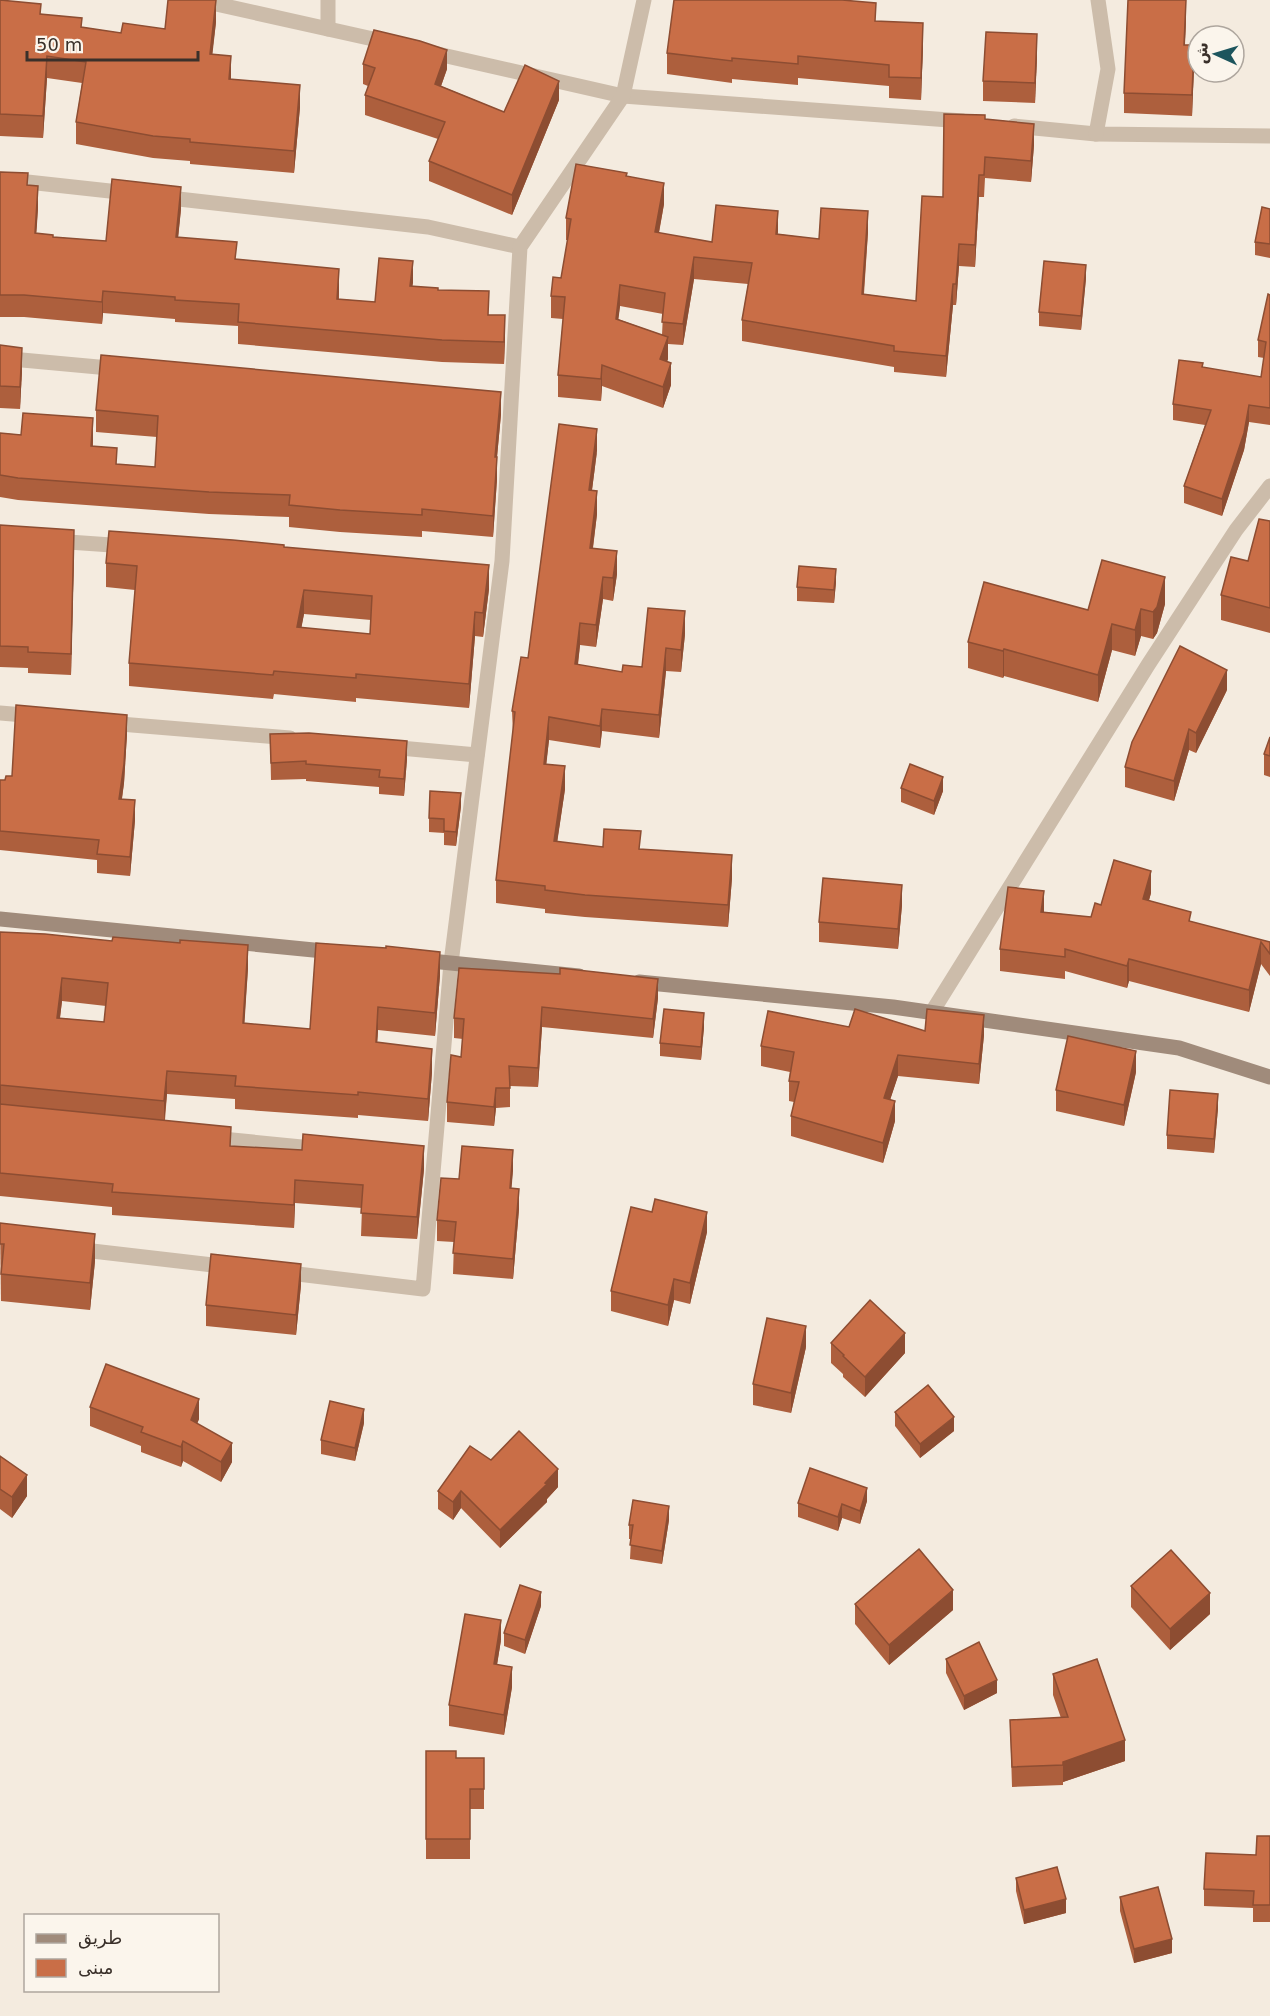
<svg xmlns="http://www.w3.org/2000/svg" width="1270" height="2016" viewBox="0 0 1270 2016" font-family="'DejaVu Sans',Vazirmatn,sans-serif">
<rect width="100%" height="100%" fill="#f4ebdf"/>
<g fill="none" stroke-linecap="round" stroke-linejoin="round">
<g stroke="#ccbcaa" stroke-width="15">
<polyline points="198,0 391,43"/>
<polyline points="328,29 328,0"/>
<polyline points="429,52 623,96 963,121"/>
<polyline points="1014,126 1096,134 1270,136"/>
<polyline points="1096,134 1108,69 1098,0"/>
<polyline points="0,179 128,193"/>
<polyline points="161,197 428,227 520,247"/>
<polyline points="0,358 120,369"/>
<polyline points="54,541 126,546"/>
<polyline points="0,713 36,716"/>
<polyline points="108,723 290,738"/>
<polyline points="389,747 477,755"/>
<polyline points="932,1012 1148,665 1236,530 1270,486"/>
<polyline points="212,1138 322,1149"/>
<polyline points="75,1249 230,1267"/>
<polyline points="281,1272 423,1289 451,963 502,561 520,247 623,96 644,0"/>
</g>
<g stroke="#a08b7b" stroke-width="15">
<polyline points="0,919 334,952"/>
<polyline points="421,960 579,976"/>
<polyline points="639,982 893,1007 1179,1048 1270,1077"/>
</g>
</g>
<g fill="#ad5f3d" fill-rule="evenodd">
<polygon points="0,0 82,27 121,33 165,29 216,22 212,54 231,79 300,107 294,173 190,164 190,161 153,158 76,144 76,122 82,83 47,78 43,138 0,136"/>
<polygon points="1186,17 1185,45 1194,66 1192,116 1124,113 1124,93"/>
<polygon points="876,22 923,45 921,100 889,98 889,86 798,78 798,85 732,79 732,83 667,74 667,53"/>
<polygon points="1037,55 1035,103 983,101 983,81"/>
<polygon points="363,64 447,69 441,86 504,112 559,100 512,215 429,181 429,161 438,139 365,115 365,95 368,86 363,84"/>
<path d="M985,119L1034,145L1031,182L985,178L984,197H979L975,267L959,266L956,305H953L946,377L894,372V367L742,341V320L748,284L694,279L683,345L668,344V359L667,361L671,385L663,408L602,386L601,401L558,397V375L563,319L551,318V296L561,278L568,240H566V218L627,176L664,204L659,233L712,242L778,234L819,239L868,232L864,294L916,301L943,197ZM620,306L663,314L662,335L618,319Z"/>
<polygon points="0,172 28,185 38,208 36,233 53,237 106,241 181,209 178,237 237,259 339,291 339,299 375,302 412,286 438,290 489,315 505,337 504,364 442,362 238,344 238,326 175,322 175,319 103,313 102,324 24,317 0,317"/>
<polygon points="1270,209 1270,258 1255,255 1255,242"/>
<polygon points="1086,278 1081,330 1039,326 1039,312"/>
<polygon points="1270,295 1270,425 1249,422 1244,450 1222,516 1184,503 1184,486 1205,425 1173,420 1173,404 1261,377 1264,358 1258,357 1258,340"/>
<polygon points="0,345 22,370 20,409 0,408"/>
<polygon points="96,410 501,414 497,457 497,479 493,537 422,531 422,537 340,532 289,527 289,517 209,514 18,500 0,497 0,433 93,440 93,446 117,464 155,467 157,437 96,432"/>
<polygon points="597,451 592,490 597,514 593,548 617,574 613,601 603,599 596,647 580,645 578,665 622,672 642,667 685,634 681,672 666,671 659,738 602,731 600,748 549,740 546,764 565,789 557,842 603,847 641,849 732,878 728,927 585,917 545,913 545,909 496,903 496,880 513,734 512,711 528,658"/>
<polygon points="1270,521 1270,633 1221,620 1221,595 1248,561"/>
<polygon points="0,525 74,552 71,675 28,673 28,668 0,667"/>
<path d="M284,547L489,589L483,637L475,636L469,708L356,698V702L274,694L273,699L129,686V663L135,590L106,587V563ZM304,614L371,620L370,634L301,628Z"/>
<polygon points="836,582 834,603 797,601 797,587"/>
<polygon points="1165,604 1157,633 1153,639 1141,636 1135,656 1112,650 1098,702 1004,676 1003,678 968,668 968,642 1088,610"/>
<polygon points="1227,690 1196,753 1189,750 1174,801 1125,787 1125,767"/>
<polygon points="127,734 124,783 122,799 135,820 130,876 97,873 97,860 0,850 0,780 5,780 12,776"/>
<polygon points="270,734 407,759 404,796 379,794 379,787 306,781 306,779 271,780"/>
<polygon points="1270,737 1270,777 1264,775 1264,754"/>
<polygon points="901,788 943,791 934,815 901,802"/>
<polygon points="461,806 456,846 444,845 444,833 429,832 429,818"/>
<polygon points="1151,893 1149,900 1191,922 1270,942 1270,976 1261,964 1249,1012 1129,981 1127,988 1065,971 1065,979 1000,971 1000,949 1044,912 1091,917 1101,905"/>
<polygon points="902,905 898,949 819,942 819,922"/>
<path d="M0,932L248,968L244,1024L310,1029L440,975L435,1036L378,1030L377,1043L432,1072L428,1121L358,1115V1118L235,1109V1099L167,1094L165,1120L231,1146L424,1169L417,1239L361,1236L362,1208L295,1203L294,1228L112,1215V1207L0,1196ZM62,1001L106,1006L104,1022L60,1018Z"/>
<polygon points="459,968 658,998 653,1038 542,1027 538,1087 510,1086 510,1107 496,1108 494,1126 447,1122 447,1102 461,1057 463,1039 454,1038 454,1018"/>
<polygon points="704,1027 701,1060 660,1056 660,1043"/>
<polygon points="849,1027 984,1035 979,1084 898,1076 890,1100 895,1121 883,1163 791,1136 791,1116 794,1102 789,1101 789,1081 790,1072 761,1066 761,1046"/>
<polygon points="1136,1072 1124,1126 1056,1111 1056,1090"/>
<polygon points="1218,1108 1214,1153 1167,1149 1167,1135"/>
<polygon points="513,1170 511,1188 519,1209 513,1279 453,1274 454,1242 437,1241 437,1220 459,1179"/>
<polygon points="652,1212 707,1232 690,1304 674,1300 668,1326 611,1311 611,1291"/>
<polygon points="0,1223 95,1261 90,1310 1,1301"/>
<polygon points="301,1285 296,1335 206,1326 206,1305"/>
<polygon points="831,1343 905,1353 865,1397 843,1377 843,1374 831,1363"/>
<polygon points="806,1347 791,1413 753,1405 753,1384"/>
<polygon points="90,1407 199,1419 197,1423 232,1462 221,1482 183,1461 181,1467 141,1452 141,1446 90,1426"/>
<polygon points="895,1412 954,1431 920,1458 895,1426"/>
<polygon points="364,1423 355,1461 321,1454 321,1440"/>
<polygon points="0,1456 27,1496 12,1518 0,1509"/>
<polygon points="491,1460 558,1487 547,1499 547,1502 500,1548 461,1508 453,1520 438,1509 438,1491"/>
<polygon points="867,1501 860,1524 842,1518 838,1531 798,1517 798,1503"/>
<polygon points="669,1520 662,1564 630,1559 631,1539 629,1539 629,1525"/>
<polygon points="1131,1586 1210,1614 1170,1650 1131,1607"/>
<polygon points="855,1604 953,1610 889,1665 855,1624"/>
<polygon points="541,1606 525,1654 504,1646 504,1633"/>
<polygon points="501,1640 497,1664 512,1687 504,1735 449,1726 449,1705"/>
<polygon points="946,1659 997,1693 964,1710 946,1673"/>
<polygon points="1053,1674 1125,1761 1063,1782 1063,1785 1012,1787 1010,1720 1061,1718 1053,1695"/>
<polygon points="426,1751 456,1758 484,1758 484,1809 470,1809 470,1859 426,1859"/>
<polygon points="1270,1836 1270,1922 1253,1922 1253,1908 1204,1906 1204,1889 1256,1855"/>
<polygon points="1016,1878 1066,1913 1024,1924 1016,1891"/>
<polygon points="1120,1897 1172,1953 1134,1963 1120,1911"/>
</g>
<g fill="#8d4d32">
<polygon points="216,0 216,22 210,76 210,54"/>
<polygon points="1186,0 1186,17 1184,65 1184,45"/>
<polygon points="923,23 923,45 921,100 921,78"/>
<polygon points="1037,34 1037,55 1035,103 1035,83"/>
<polygon points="1194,45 1194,66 1192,116 1192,95"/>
<polygon points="447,50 447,69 435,103 435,84"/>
<polygon points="47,56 47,78 43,138 43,116"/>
<polygon points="231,56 231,78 229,101 229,79"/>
<polygon points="559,81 559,100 512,215 512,195"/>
<polygon points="300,85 300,107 294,173 294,151"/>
<polygon points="1034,124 1034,145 1031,182 1031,161"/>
<polygon points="979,175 979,197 975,267 975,245"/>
<polygon points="664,183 664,204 655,253 655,232"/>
<polygon points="38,186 38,208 35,255 35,233"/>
<polygon points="181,187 181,209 176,259 176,237"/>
<polygon points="778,211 778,232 776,255 776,234"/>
<polygon points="868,211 868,232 862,315 862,294"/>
<polygon points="959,244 959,266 956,305 956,284"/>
<polygon points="694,257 694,279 683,345 683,324"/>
<polygon points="413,261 413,283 410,308 410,286"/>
<polygon points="1086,265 1086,278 1081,330 1081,316"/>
<polygon points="339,269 339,291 337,321 337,299"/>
<polygon points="953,284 953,305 946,377 946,356"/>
<polygon points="620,285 620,306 616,340 616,319"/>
<polygon points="103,291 103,313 102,324 102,302"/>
<polygon points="505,315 505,337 504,364 504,342"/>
<polygon points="668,337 668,359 660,380 660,359"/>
<polygon points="22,348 22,370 20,409 20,387"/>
<polygon points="671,363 671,385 663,408 663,387"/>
<polygon points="602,365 602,386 601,401 601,379"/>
<polygon points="501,392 501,414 495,478 495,457"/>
<polygon points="1249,405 1249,422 1244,450 1222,516 1222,499"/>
<polygon points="93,418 93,440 91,468 91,446"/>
<polygon points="597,429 597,451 589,513 589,490"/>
<polygon points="497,457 497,479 493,537 493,516"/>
<polygon points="597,491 597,514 590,570 590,548"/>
<polygon points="74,530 74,552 71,675 71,654"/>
<polygon points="617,551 617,574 613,601 613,578"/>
<polygon points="489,565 489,589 483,637 483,613"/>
<polygon points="836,569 836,582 834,603 834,590"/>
<polygon points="603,577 603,599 596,647 596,625"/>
<polygon points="1165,577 1165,604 1157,633 1153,639 1153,612"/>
<polygon points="304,590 304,614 297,651 297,627"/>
<polygon points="1141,609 1141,636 1135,656 1135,630"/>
<polygon points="685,611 685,634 681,672 681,650"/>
<polygon points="475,612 475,636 469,708 469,684"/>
<polygon points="580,623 580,645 575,687 575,664"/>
<polygon points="1112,624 1112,650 1098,702 1098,675"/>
<polygon points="666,648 666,671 659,738 659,715"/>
<polygon points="1004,649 1004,676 1003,678 1003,651"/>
<polygon points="1227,670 1227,690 1196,753 1196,733"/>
<polygon points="602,709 602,731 600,748 600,726"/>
<polygon points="127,715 127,734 124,783 119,818 119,799"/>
<polygon points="549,717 549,740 544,786 544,764"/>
<polygon points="1189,729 1189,750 1174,801 1174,781"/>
<polygon points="407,741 407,759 404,796 404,779"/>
<polygon points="565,766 565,789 554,864 554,841"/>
<polygon points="943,777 943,791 934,815 934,801"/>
<polygon points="461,793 461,806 456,846 456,832"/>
<polygon points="135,800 135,820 130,876 130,857"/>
<polygon points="732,855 732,878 728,927 728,905"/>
<polygon points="1151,871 1151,893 1143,921 1143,899"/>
<polygon points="902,885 902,905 898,949 898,929"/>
<polygon points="1044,891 1044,914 1041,912"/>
<polygon points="1261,942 1261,964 1249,1012 1249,990"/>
<polygon points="248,945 248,968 243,1046 243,1023"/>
<polygon points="440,952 440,975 435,1036 435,1013"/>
<polygon points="1129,959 1129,981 1127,988 1127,966"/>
<polygon points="62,978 62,1001 57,1041 57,1018"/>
<polygon points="658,979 658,998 653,1038 653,1019"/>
<polygon points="378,1007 378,1030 376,1065 376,1042"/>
<polygon points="542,1007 542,1027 538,1087 538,1068"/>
<polygon points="704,1013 704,1027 701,1060 701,1047"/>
<polygon points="984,1015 984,1035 979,1084 979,1064"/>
<polygon points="432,1049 432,1072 428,1121 428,1099"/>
<polygon points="1136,1051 1136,1072 1124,1126 1124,1105"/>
<polygon points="898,1055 898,1076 884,1118 884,1098"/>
<polygon points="167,1071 167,1094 164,1123 164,1101"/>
<polygon points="1,1084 1,1107 0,1108 0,1085"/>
<polygon points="496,1088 496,1108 494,1126 494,1107"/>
<polygon points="1218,1094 1218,1108 1214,1153 1214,1139"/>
<polygon points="895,1101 895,1121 883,1163 883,1143"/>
<polygon points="424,1146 424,1169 417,1239 417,1217"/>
<polygon points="513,1150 513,1170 510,1208 510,1188"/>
<polygon points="295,1180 295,1203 294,1228 294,1205"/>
<polygon points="519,1189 519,1209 513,1279 513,1259"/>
<polygon points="707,1212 707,1232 690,1304 690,1283"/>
<polygon points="95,1234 95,1261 90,1310 90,1283"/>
<polygon points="301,1264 301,1285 296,1335 296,1315"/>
<polygon points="674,1279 674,1300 668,1326 668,1305"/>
<polygon points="806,1326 806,1347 791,1413 791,1393"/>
<polygon points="905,1333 905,1353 865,1397 865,1377"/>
<polygon points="199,1399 199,1419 191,1440 191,1420"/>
<polygon points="364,1409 364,1423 355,1461 355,1448"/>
<polygon points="954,1417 954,1431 920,1458 920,1444"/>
<polygon points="183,1441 183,1461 181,1467 181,1447"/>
<polygon points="232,1443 232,1462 221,1482 221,1462"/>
<polygon points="558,1469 558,1487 547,1499 547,1502 500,1548 500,1530"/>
<polygon points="27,1475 27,1496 12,1518 12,1497"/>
<polygon points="867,1488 867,1501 860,1524 860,1511"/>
<polygon points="461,1491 461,1508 453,1520 453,1502"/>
<polygon points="842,1504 842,1518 838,1531 838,1517"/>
<polygon points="669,1506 669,1520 662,1564 662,1551"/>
<polygon points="953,1590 953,1610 889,1665 889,1645"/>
<polygon points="541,1592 541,1606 525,1654 525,1640"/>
<polygon points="1210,1593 1210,1614 1170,1650 1170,1629"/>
<polygon points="501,1620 501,1640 494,1684 494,1664"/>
<polygon points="512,1667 512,1687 504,1735 504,1715"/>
<polygon points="997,1680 997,1693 964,1710 964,1696"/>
<polygon points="1125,1740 1125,1761 1063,1782 1063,1762"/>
<polygon points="1066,1899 1066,1913 1024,1924 1024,1910"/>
<polygon points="1172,1939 1172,1953 1134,1963 1134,1949"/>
</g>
<g fill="#c96e47" stroke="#8d4d32" stroke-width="1.5" fill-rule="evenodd">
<polygon points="0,0 41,4 40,14 82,18 81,27 121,33 123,23 165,29 168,0 216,0 210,54 231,56 229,79 300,85 294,151 190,142 190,139 153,136 76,122 86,62 47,56 43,116 0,114"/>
<polygon points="674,0 842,0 876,3 875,21 923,23 921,78 889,77 889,65 798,56 798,64 732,58 732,61 667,53"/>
<polygon points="1128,0 1186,0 1184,45 1194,45 1192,95 1124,93"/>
<polygon points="374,30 420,41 447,50 435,84 504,112 525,65 559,81 512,195 429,161 445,122 365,95 375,68 363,64"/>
<polygon points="986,32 1037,34 1035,83 983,81"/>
<polygon points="944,114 985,115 985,119 1034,124 1031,161 985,157 984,175 979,175 975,245 959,244 956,284 953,284 946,356 894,351 894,346 742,320 752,263 694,257 683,324 662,322 665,293 620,285 616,319 668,337 660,359 671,363 663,387 602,365 601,379 558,375 565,297 551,296 553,277 561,278 571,219 566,218 576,164 627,173 626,176 664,183 655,232 712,242 716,205 778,211 776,234 819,239 821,208 868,211 862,294 916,301 922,196 943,197"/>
<polygon points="0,172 28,173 27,185 38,186 35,233 53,235 53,237 106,241 112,179 181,187 176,237 237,242 235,259 339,269 337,299 375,302 379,258 413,261 410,286 438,288 438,290 489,291 488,315 505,315 504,342 442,340 238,322 239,304 175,300 175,297 103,291 102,302 24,295 0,295"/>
<polygon points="1262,207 1270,209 1270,244 1255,242"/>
<polygon points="1044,261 1086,265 1081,316 1039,312"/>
<polygon points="1268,294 1270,295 1270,408 1249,405 1244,433 1222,499 1184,486 1211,410 1173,404 1179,360 1203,363 1202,367 1261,377 1266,342 1258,340"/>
<polygon points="0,345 22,348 20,387 0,386"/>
<polygon points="101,355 501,392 495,457 497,457 493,516 422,509 422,515 340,510 289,505 290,495 209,492 18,478 0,475 0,433 21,435 23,413 93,418 91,446 117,448 116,464 155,467 158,416 96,410"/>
<polygon points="559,424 597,429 589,490 597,491 590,548 617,551 613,578 603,577 596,625 580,623 575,664 622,672 623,665 642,667 648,608 685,611 681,650 666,648 659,715 602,709 600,726 549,717 544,764 565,766 554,841 603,847 604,829 641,831 639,849 732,855 728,905 585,895 545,890 545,886 496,880 515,712 512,711 521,657 528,658"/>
<polygon points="1259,519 1270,521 1270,608 1221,595 1231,557 1248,561"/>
<polygon points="0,525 74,530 71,654 28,652 28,647 0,646"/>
<path d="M109,531L233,540L284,545V547L489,565L483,613L475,612L469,684L356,674V678L274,671L273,675L129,663L137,566L106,563ZM304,590L372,596L370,634L297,627Z"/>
<polygon points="1102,560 1165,577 1157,607 1153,612 1141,609 1135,630 1112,624 1098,675 1004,649 1003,651 968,642 984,582 1088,610"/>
<polygon points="799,566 836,569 834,590 797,587"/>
<polygon points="1180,646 1227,670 1196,733 1189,729 1174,781 1125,767 1132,742"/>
<polygon points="16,705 127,715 124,764 119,799 135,800 130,857 97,854 99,840 0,831 0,780 5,780 6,776 12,776"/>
<polygon points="309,733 407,741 404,779 379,777 380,770 306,764 306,761 271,763 270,734"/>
<polygon points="1270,737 1270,756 1264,754"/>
<polygon points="910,764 943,777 934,801 901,788"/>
<polygon points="430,791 461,793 456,832 444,831 444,819 429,818"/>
<polygon points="1114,860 1151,871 1143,899 1191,912 1189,921 1270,942 1270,954 1261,942 1249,990 1129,959 1127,966 1065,949 1065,957 1000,949 1008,887 1044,891 1041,912 1091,917 1095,903 1101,905"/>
<polygon points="823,878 902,885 898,929 819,922"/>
<path d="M0,932L45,934L112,941L113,937L180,943V940L248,945L243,1023L310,1029L316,943L386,948V946L440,952L435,1013L378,1007L376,1042L432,1049L428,1099L358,1092V1095L235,1086L236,1076L167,1071L164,1101L0,1085ZM62,978L108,983L104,1022L57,1018Z"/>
<polygon points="459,968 560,974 560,968 658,979 653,1019 542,1007 538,1068 509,1066 510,1088 496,1088 494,1107 447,1102 451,1055 461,1057 464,1019 454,1018"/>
<polygon points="664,1009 704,1013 701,1047 660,1043"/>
<polygon points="855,1009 925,1031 927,1009 984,1015 979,1064 898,1055 884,1098 895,1101 883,1143 791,1116 799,1082 789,1081 794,1052 761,1046 768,1011 849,1027"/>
<polygon points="1068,1036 1136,1051 1124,1105 1056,1090"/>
<polygon points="1170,1090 1218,1094 1214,1139 1167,1135"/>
<polygon points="0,1104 231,1127 230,1146 302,1150 303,1134 424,1146 417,1217 361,1213 363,1185 295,1180 294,1205 112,1192 113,1184 0,1173"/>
<polygon points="462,1146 513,1150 510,1188 519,1189 513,1259 453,1253 456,1222 437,1220 441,1178 459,1179"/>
<polygon points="655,1199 707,1212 690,1283 674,1279 668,1305 611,1291 631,1207 652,1212"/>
<polygon points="0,1223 95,1234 90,1283 1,1274 4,1244 0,1244"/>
<polygon points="211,1254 301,1264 296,1315 206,1305"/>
<polygon points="870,1300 905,1333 865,1377 843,1356 844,1355 831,1343"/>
<polygon points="767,1318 806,1326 791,1393 753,1384"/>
<polygon points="106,1364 199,1399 191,1420 232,1443 221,1462 183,1441 181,1447 141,1432 143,1427 90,1407"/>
<polygon points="928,1385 954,1417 920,1444 895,1412"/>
<polygon points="330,1401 364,1409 355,1448 321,1440"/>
<polygon points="519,1431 558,1469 545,1483 547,1484 500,1530 461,1491 453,1502 438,1491 470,1446 491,1460"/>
<polygon points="0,1456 27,1475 12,1497 0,1489"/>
<polygon points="810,1468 867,1488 860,1511 842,1504 838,1517 798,1503"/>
<polygon points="633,1500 669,1506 662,1551 630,1545 633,1525 629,1525"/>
<polygon points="919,1549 953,1590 889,1645 855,1604"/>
<polygon points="1171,1550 1210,1593 1170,1629 1131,1586"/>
<polygon points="520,1585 541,1592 525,1640 504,1633"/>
<polygon points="465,1614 501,1620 494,1664 512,1667 504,1715 449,1705"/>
<polygon points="979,1642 997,1680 964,1696 946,1659"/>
<polygon points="1097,1659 1125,1740 1063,1762 1063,1765 1012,1767 1010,1720 1068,1717 1053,1674"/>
<polygon points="426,1751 456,1751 456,1758 484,1758 484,1789 470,1789 470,1839 426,1839"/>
<polygon points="1257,1836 1270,1836 1270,1905 1253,1905 1254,1891 1204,1889 1206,1853 1256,1855"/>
<polygon points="1057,1867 1066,1899 1024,1910 1016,1878"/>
<polygon points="1158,1887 1172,1939 1134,1949 1120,1897"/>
</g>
<rect x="24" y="1914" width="195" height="78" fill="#fbf5ec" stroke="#aea69e" stroke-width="1.5"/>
<rect x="36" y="1934" width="30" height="9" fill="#a08b7b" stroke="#aea69e" stroke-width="1.5"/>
<text x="78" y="1944" font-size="18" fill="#3a302a">طريق</text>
<rect x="36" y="1959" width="30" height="18" fill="#c96e47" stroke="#aea69e" stroke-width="1.5"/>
<text x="78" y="1974" font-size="18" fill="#3a302a">مبنى</text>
<g transform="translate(1216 54) rotate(274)"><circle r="28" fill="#fbf5ec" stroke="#aea69e" stroke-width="1.5"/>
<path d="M0-4.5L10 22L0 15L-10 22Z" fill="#1d555d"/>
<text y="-9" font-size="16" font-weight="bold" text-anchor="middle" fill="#3a302a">ش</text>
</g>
<path d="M27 51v9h171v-9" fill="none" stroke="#3a302a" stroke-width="3"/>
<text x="36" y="51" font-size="18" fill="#3a302a" stroke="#fbf5ec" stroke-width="4.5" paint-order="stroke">50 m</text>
</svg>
